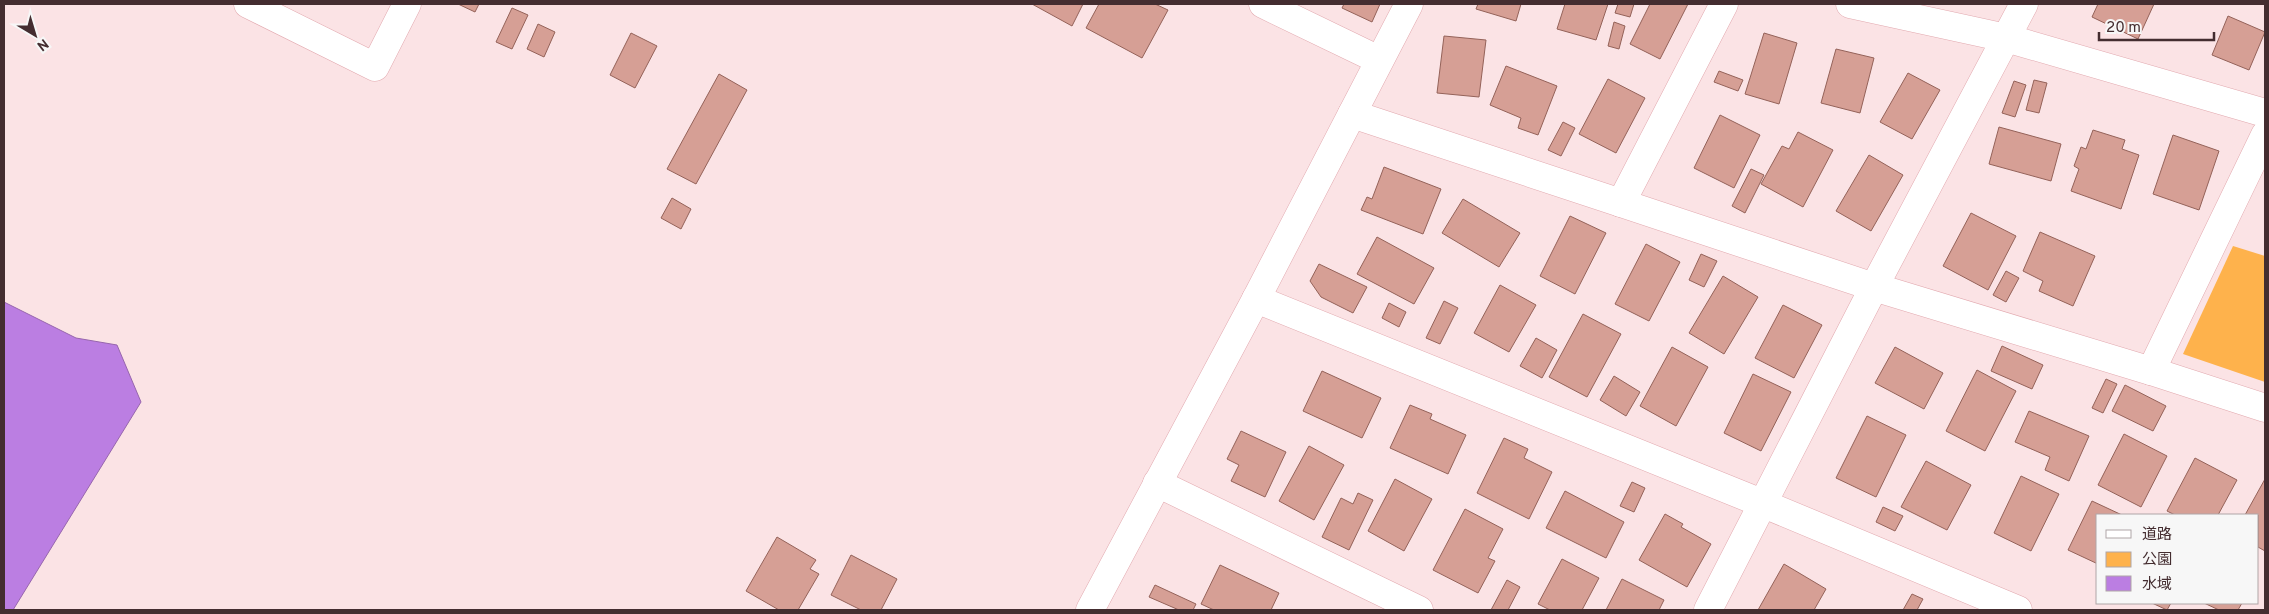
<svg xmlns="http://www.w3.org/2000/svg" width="2269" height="614" viewBox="0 0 2269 614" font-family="Overpass,'Noto Sans JP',sans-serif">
<rect width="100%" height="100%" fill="#fbe3e5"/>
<polygon fill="#feb24c" points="2233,246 2265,256 2265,382 2183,354"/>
<polygon fill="#bb7ee2" stroke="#9766ad" points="4,302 76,338 117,345 141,402 13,610 4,610"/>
<g fill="#d69f95" stroke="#946259">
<polygon points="458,4 479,4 475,12"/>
<polygon points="1032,4 1083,4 1072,26"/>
<polygon points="1099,4 1155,4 1168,10 1142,58 1086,28"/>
<polygon points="1344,4 1380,4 1372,22 1342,8"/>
<polygon points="1478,4 1521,4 1516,21 1476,9"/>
<polygon points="1565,4 1608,4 1596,40 1557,29"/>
<polygon points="1618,4 1634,4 1630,17 1615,13"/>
<polygon points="1650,4 1688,4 1660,59 1630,44"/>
<polygon points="2098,4 2154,4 2138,39 2092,17"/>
<polygon points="512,8 528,15 512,49 496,42"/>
<polygon points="2228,16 2265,32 2249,70 2212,55"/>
<polygon points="1614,22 1625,26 1619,49 1608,46"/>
<polygon points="538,24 555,32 544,57 527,49"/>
<polygon points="631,33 657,46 635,88 610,75"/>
<polygon points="1764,33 1797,43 1779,104 1745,94"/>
<polygon points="1444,36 1486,40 1479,97 1437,93"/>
<polygon points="1836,49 1874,58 1860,113 1821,103"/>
<polygon points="1506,66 1557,86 1538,135 1518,128 1521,118 1490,105"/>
<polygon points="1719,71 1743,80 1738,91 1714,82"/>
<polygon points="1908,73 1940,90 1912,139 1880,122"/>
<polygon points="719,74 747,90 696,184 667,169"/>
<polygon points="1608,79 1645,98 1616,153 1579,134"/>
<polygon points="2034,80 2047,83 2039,113 2026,110"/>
<polygon points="2014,81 2026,85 2015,117 2002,113"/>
<polygon points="1720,115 1760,135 1734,188 1694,168"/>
<polygon points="1563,122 1575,128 1561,156 1548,150"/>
<polygon points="1999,127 2061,144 2051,181 1989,164"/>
<polygon points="2093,130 2125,140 2122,149 2139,155 2121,209 2071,191 2079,169 2074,166 2081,147 2086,149"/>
<polygon points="1798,132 1833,150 1803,207 1761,184 1782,146 1789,149"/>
<polygon points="2173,135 2219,151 2199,210 2153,194"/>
<polygon points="1869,155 1903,175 1871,231 1836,211"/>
<polygon points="1384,167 1441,189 1423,234 1361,210 1367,197 1372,199"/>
<polygon points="1751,169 1764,175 1745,213 1732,206"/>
<polygon points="672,198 691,209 681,229 661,218"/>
<polygon points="1463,199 1520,233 1499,267 1442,233"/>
<polygon points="1971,213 2016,236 1988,290 1943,266"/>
<polygon points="1570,216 1606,233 1575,294 1540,276"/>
<polygon points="2040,232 2095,256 2073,306 2039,291 2043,281 2023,271"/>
<polygon points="1377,237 1434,268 1414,304 1357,274"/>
<polygon points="1646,244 1680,262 1649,321 1615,304"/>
<polygon points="1701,254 1717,261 1704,287 1689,280"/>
<polygon points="1319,264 1367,287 1353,313 1321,297 1310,281"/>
<polygon points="2006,271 2019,278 2006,302 1993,295"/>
<polygon points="1723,276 1758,297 1724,354 1689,333"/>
<polygon points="1500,285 1536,305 1509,352 1474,333"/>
<polygon points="1444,301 1458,308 1440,344 1426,338"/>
<polygon points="1389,303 1406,312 1399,327 1382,318"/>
<polygon points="1783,305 1822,325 1794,378 1755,358"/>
<polygon points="1583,314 1621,334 1587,397 1549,377"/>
<polygon points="1536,338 1557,350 1542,378 1520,366"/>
<polygon points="2002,346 2043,365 2032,389 1991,371"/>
<polygon points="1672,347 1708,367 1676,426 1640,406"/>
<polygon points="1895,347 1943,373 1924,409 1875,383"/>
<polygon points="1977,370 2016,391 1985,451 1946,431"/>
<polygon points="1322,371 1381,398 1362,438 1303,411"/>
<polygon points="1753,374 1791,392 1761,451 1724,433"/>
<polygon points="1614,376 1640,392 1626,416 1600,400"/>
<polygon points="2106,379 2117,384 2103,413 2092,408"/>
<polygon points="2125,385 2166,406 2153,431 2112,411"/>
<polygon points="1410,405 1432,414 1430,419 1466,435 1448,474 1390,448"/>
<polygon points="2029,411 2089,436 2069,481 2045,470 2050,457 2015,442"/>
<polygon points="1867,416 1906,435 1876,497 1836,478"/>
<polygon points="1241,431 1286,452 1265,497 1231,481 1239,465 1227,459"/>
<polygon points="2124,434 2167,456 2141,507 2098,485"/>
<polygon points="1504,438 1528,449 1524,458 1552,472 1529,519 1477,493"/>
<polygon points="1309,446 1344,465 1314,520 1279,501"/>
<polygon points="2195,458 2237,480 2218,515 2175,515 2167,511"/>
<polygon points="1926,461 1971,485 1947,530 1901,507"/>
<polygon points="2021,476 2059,494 2031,551 1994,533"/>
<polygon points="1395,479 1432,499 1404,551 1368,531"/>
<polygon points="2265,479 2265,551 2258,547 2258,515 2245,515"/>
<polygon points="1632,482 1645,488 1634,512 1620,506"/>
<polygon points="1565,491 1624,522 1606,558 1546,528"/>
<polygon points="1358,493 1373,500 1349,550 1322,537 1341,498 1353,504"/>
<polygon points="2092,501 2122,515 2098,515 2098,564 2068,550"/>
<polygon points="1883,507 1903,516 1895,531 1876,522"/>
<polygon points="1465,509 1503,529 1488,558 1495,561 1478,593 1433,570"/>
<polygon points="1665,514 1683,524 1681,527 1711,544 1687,587 1639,560"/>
<polygon points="777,537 816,560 810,569 819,574 798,610 779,610 746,591"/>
<polygon points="851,555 897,579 881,610 861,610 831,595"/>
<polygon points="1562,559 1599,578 1582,610 1550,610 1538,604"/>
<polygon points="1784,564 1826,589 1814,610 1758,610"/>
<polygon points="1220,565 1279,593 1271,610 1214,610 1201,604"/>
<polygon points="1622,579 1664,600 1659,610 1606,610"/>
<polygon points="1507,580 1520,587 1508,610 1491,610"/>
<polygon points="1155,585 1196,604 1193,610 1179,610 1149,597"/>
<polygon points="1912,594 1923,599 1917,610 1903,610"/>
<polygon points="2152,603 2171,603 2167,610"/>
<polygon points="2204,603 2242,603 2238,610 2219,610"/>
</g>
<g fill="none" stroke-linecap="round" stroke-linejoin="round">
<defs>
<g id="minor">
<polyline points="248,4 375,67 407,4"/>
<polyline points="1263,4 1379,60"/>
<polyline points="1724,4 1621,203 1874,287 2151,371"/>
<polyline points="1850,4 2006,38 2265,113"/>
<polyline points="1352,114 1621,203"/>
<polyline points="2265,135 2151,371 2265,408"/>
<polyline points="1256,299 1764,504 2018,610"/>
<polyline points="1157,483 1419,610"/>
<polyline points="1090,610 1256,299 1409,4"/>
<polyline points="1708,610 1874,287 2024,4"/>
</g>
</defs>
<use href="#minor" stroke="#e2a9af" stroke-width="29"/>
<use href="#minor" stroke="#fff" stroke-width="28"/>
</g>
<rect width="2269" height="614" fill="none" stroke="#442d30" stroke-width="10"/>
<rect x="2096" y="514" width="162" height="90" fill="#f7f7f7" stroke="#afa6a7"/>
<rect x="2106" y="530" width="25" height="8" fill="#ffffff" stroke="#afa6a7"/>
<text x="2142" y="539" font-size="15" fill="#442d30">道路</text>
<rect x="2106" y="552" width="25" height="15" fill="#feb24c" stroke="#afa6a7"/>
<text x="2142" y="564" font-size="15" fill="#442d30">公園</text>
<rect x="2106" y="576" width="25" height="15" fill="#bb7ee2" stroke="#afa6a7"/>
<text x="2142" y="589" font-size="15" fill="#442d30">水域</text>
<g transform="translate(35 35) rotate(142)" stroke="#f7f7f7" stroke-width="4" paint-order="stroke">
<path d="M0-4L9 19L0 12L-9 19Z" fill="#442d30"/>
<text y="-8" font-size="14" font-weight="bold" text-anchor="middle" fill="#442d30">N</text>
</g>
<path d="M2099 32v8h115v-8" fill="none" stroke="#442d30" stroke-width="2.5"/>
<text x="2106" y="32" font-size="15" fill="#442d30" stroke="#f7f7f7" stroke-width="4" paint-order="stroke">20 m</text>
</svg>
